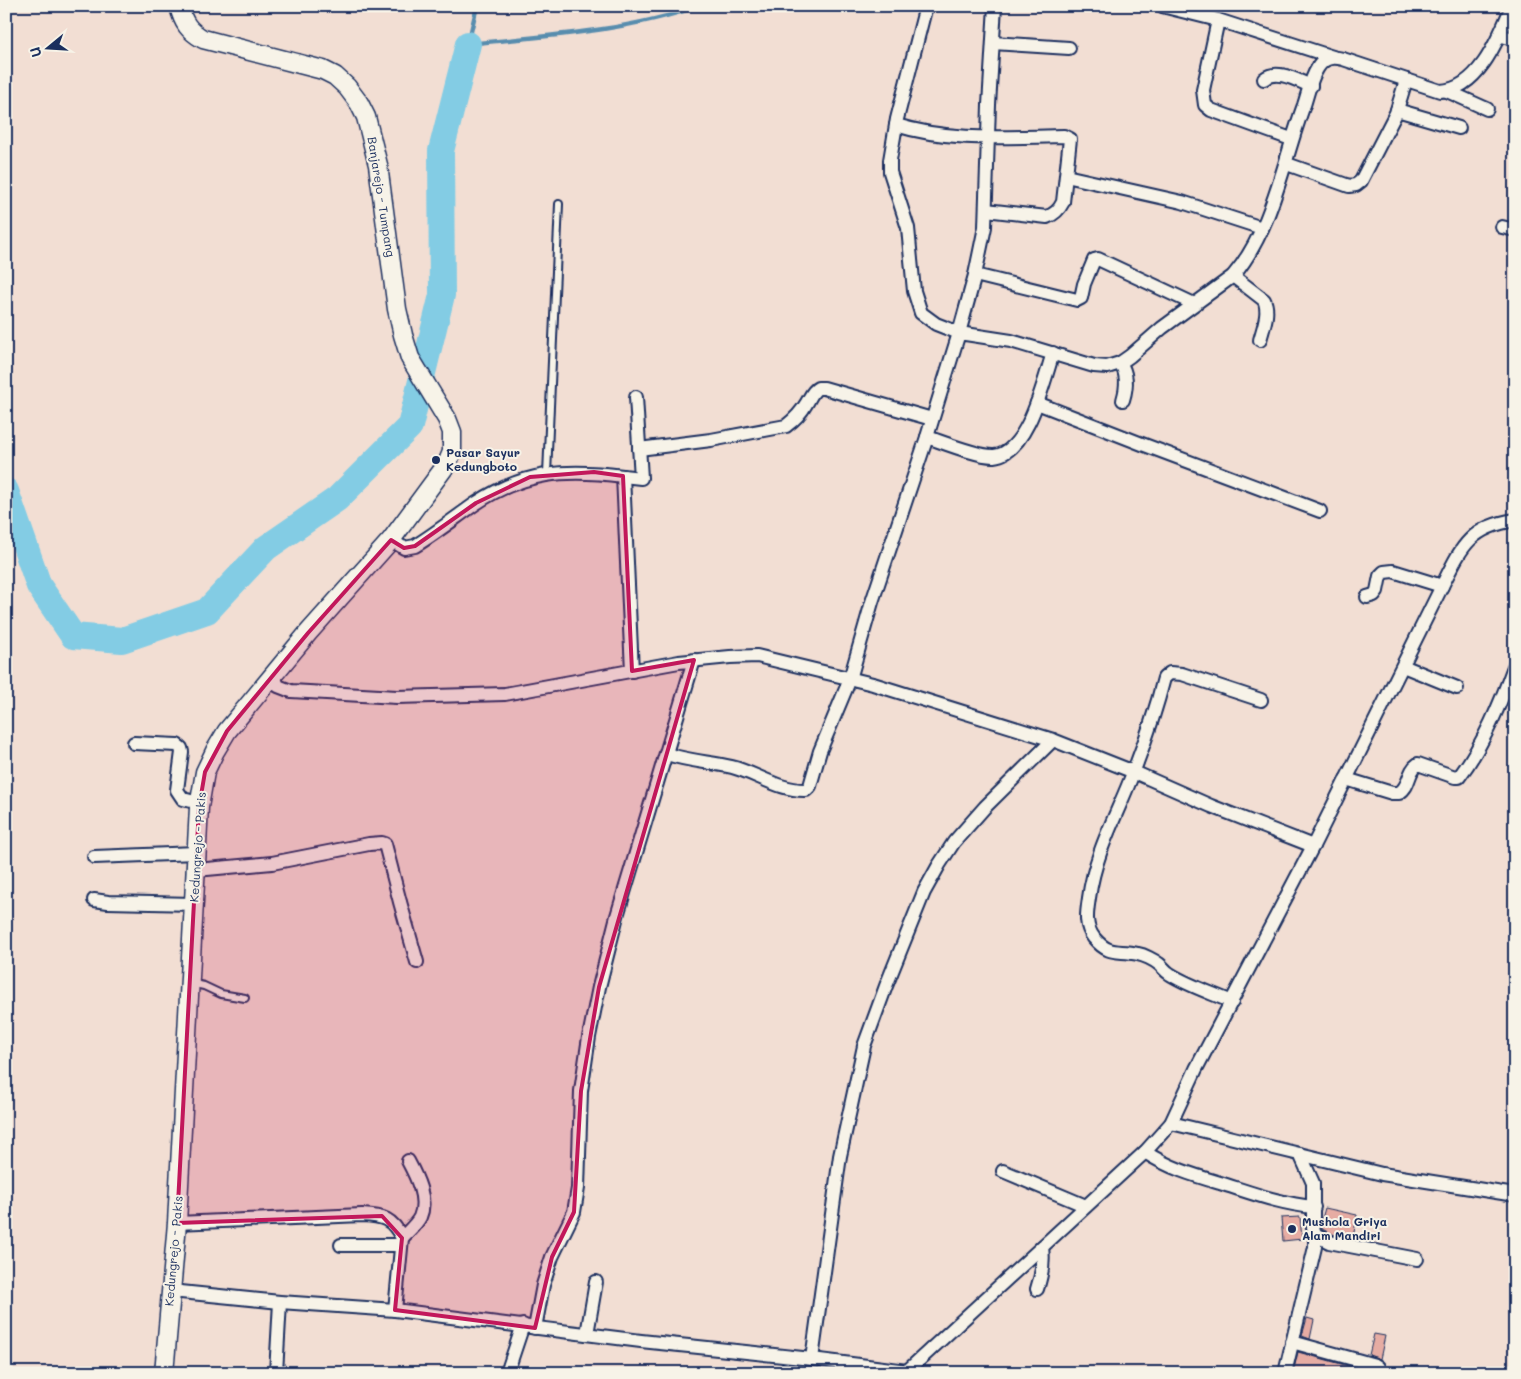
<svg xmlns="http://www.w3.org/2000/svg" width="1521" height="1379" viewBox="0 0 1521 1379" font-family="Mali,sans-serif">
<rect width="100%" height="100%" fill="#f2ded3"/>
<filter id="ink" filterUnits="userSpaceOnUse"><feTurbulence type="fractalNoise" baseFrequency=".02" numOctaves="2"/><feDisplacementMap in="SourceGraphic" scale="10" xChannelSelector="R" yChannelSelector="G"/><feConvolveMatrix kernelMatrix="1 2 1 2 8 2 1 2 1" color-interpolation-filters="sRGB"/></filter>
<g filter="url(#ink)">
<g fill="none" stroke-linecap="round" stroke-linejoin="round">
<path stroke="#598dae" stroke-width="4.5" d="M477,6L468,44C545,36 625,32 699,6"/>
<polyline stroke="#83cce4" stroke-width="26" points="6,491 39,586 73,636 122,640 207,611 266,548 337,499 410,426 442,295 441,151 468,44"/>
</g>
<g fill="#e6aca3" stroke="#1b2f5e">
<polygon points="1325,1208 1357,1215 1353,1238 1332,1234 1322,1229 1321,1222"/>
<polygon points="1300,1217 1302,1239 1283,1241 1281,1218"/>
<polygon points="1307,1318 1314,1320 1310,1339 1302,1336"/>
<polygon points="1374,1334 1385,1336 1380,1359 1369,1355"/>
<polygon points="1298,1352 1370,1372 1370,1373 1293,1373"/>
</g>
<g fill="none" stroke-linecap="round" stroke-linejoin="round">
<defs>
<g id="lane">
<polyline points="547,474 559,204"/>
<polyline points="190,983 204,986 221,994 245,998"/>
</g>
<g id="street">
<polyline points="926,6 897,119 890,160 890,172 908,228 914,291 921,313 936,324 959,333 975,275 985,227 989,105 995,6"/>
<polyline points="1162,6 1218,20 1333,57"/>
<polyline points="1218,20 1203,90 1205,105 1211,110 1291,139"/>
<polyline points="1500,35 1515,40"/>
<polyline points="993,43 1069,48"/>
<path d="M1264,79C1277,68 1298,81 1311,86"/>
<polyline points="1447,91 1487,109"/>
<polyline points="1397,110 1459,128"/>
<path d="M896,125C950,142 1007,137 1064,136L1070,139L1063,202C1059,210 1055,214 1047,217L986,210"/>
<polyline points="1287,164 1349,186 1356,185 1361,181 1396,113 1406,80"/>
<polyline points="1066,176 1182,202 1262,228"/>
<polyline points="1502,227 1515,230"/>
<polyline points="975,275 1077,300 1081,298 1084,284 1094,260 1098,259 1194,304"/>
<path d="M1233,276L1264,300C1270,312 1263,328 1260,340"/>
<path d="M1120,363C1128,374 1127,387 1123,400"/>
<polyline points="1037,403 1142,444 1320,511"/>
<path d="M927,437C942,442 980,457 994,456C1028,453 1044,380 1053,353"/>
<path d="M639,449L711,440L786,426C794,420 801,413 806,404C810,398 812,391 818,388H824L932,419"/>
<polyline points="623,476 641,478 636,397"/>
<path d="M391,540L404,548L415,546C436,533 455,518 475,504C524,471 566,469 623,476L632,671"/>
<polyline points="1367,597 1374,595 1377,591 1380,576 1384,572 1393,571 1442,586"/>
<polyline points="1403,666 1457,688"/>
<polyline points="274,676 278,686 291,691 397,697 505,694 679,662 730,657 757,656 873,684 1053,740 1134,772 1211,806 1313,846"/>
<polyline points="134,743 177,745 181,748 182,752 177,790 183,799 199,803"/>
<path d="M667,754C688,761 710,762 732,767C756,773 780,791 806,790L810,786L820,751L850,679L872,602L927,437L959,333L1011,341L1094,366L1107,367L1120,363L1130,356L1162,328L1233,276C1273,229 1283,161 1304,105C1308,93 1311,78 1317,69C1323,58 1332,56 1343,59L1440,91C1479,90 1499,37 1512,6"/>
<path d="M1346,779L1392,793H1399C1411,786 1407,771 1418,764L1455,777H1459C1484,744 1501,702 1515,664"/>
<polyline points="94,857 196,853"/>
<polyline points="196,870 272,863 369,844 382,843 385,844 400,902 417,962"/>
<polyline points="94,900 108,902 194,904"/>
<path d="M1232,1002C1212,993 1189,986 1170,974C1165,971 1163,967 1159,964C1154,960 1144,955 1138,954C1118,949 1110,957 1094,938C1084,925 1087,912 1089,898C1095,852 1117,815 1133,773C1145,742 1156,710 1164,678L1170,673L1182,674L1261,700"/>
<polyline points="1171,1123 1382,1174 1515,1195"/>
<path d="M1145,1152C1169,1168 1193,1175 1220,1183C1252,1193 1281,1204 1314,1207"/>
<polyline points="1300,1154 1313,1183 1313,1228 1315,1235 1329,1242 1417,1259"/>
<polyline points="1003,1171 1086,1206"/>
<path d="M177,1223L362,1215C383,1216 392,1218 402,1238L395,1310"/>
<path d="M402,1238C408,1231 416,1225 420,1217C428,1199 416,1176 408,1161"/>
<polyline points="341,1245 401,1245"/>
<path d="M1037,1289C1042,1275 1044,1262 1042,1247"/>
<polyline points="171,1291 280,1302 395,1310 641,1341 812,1359 907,1371"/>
<polyline points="535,1328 543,1285 552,1257 574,1212 578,1188 581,1091 589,1037 599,987 617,916 694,660"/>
<polyline points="587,1334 596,1282"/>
<polyline points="1292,1342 1375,1365 1378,1367 1378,1373"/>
<polyline points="812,1359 840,1156 864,1046 886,986 924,892 939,865 954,842 985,807 1053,740"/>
<polyline points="276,1373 280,1302"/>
<polyline points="507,1373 523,1325"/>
<path d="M905,1373L1145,1152L1171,1123L1196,1069L1313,846L1442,586C1461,548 1469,527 1515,520"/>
<polyline points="1285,1373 1315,1247 1315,1235"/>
</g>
<path id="secondary" d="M164,1373L177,1223L199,807L205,772L215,751L227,731L308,633L391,540L447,464L452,452V432L447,419L410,358L403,335L397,309L378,165L366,117L359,103L347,87L335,76L323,70L203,39C189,31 183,23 179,6"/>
</defs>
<use href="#lane" stroke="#1b2f5e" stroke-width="10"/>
<use href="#street" stroke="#1b2f5e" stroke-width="16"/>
<use href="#secondary" stroke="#1b2f5e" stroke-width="21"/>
<use href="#lane" stroke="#f7f3e8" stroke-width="6"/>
<use href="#street" stroke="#f7f3e8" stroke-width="12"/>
<use href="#secondary" stroke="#f7f3e8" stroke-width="18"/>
</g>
</g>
<path fill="#c2185b" fill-opacity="0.2" stroke="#c2185b" stroke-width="4" stroke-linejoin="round" d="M594,472L623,476L632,671L694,660L599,987L581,1091L574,1212L552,1257L535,1328L395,1310L402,1238L382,1216L177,1223L199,807L205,772L227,731L308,633L391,540L404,548L415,546L476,503L530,477Z"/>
<g fill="#1b2f5e" stroke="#f7f3e8" stroke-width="2">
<circle cx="436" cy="460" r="5"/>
<circle cx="1292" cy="1229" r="5"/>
</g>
<g text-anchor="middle" stroke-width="4" stroke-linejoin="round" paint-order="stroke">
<g font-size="12" fill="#1b2f5e" stroke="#f7f3e8">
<text transform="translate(381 197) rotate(81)" y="4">Banjarejo - Tumpang</text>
<text transform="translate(198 847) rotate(-86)" y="4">Kedungrejo - Pakis</text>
<text transform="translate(174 1251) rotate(-85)" y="4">Kedungrejo - Pakis</text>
</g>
<g font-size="12" font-weight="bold" fill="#1b2f5e" stroke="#f7f3e8" text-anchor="start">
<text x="446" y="457">Pasar Sayur<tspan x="446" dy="14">Kedungboto</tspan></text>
<text x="1302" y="1226">Mushola Griya<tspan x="1302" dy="14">Alam Mandiri</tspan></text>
</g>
</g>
<rect width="1521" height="1379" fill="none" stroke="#f7f3e8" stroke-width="25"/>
<rect x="12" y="12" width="1496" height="1354" fill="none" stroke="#1b2f5e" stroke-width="2" filter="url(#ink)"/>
<g transform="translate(48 48) rotate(252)" stroke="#f7f3e8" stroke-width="4" paint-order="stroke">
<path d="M0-4L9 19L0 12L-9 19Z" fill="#1b2f5e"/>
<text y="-8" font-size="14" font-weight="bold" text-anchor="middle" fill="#1b2f5e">U</text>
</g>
</svg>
